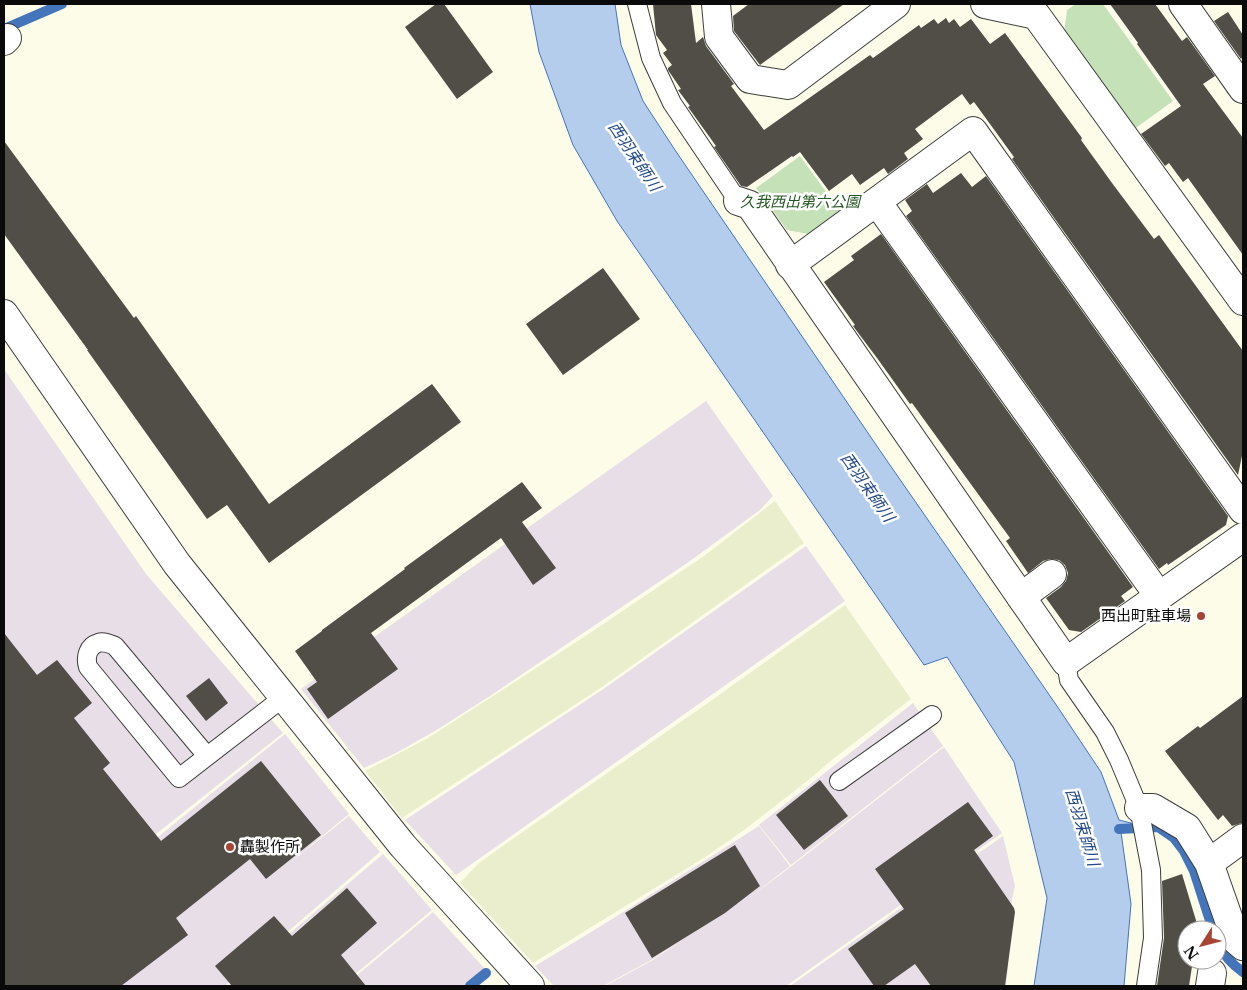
<svg xmlns="http://www.w3.org/2000/svg" width="1247" height="990" viewBox="0 0 1247 990" font-family="'Libre Baskerville','Noto Sans JP',serif">
<rect width="100%" height="100%" fill="#fcfce9"/>
<g fill="#e8dee7">
<polygon points="4,369 146,574 283,733 92,885 122,924 44,986 4,986"/>
<polygon points="706,401 773,496 760,510 690,561 490,696 435,731 396,753 364,768 301,689"/>
<polygon points="806,546 845,601 456,875 405,820 602,690"/>
<polygon points="913,703 943,746 791,865 759,825"/>
<polygon points="285,734 349,814 286,866 349,816 380,852 225,986 55,986 127,929 132,858"/>
<polygon points="944,747 1002,833 786,986 605,986 653,960 686,938 653,959 603,986 554,986 535,966 601,926 759,826 790,866 750,897 780,875"/>
<polygon points="1003,836 1015,886 1012,899 1008,968 1006,986 790,986"/>
<polygon points="383,854 432,910 341,986 228,986"/>
<polygon points="433,912 485,969 466,986 344,986"/>
</g>
<g fill="#ebeecd">
<polygon points="775,501 804,543 602,687 402,818 365,771 428,738 587,635 704,556"/>
<polygon points="845,605 911,699 833,759 806,782 744,830 710,854 533,963 460,883 479,863 514,838 705,705"/>
</g>
<g fill="#c5e1b8">
<polygon points="1076,4 1103,4 1173,101 1133,130 1064,33 1067,10"/>
<polygon points="800,156 840,211 808,234 787,230 756,188"/>
</g>
<polygon fill="#b4cded" stroke="#4475bb" points="530,4 615,4 621,45 643,101 675,150 883,455 1057,706 1101,772 1119,820 1131,823 1132,831 1121,832 1131,904 1124,986 1034,986 1047,898 1014,762 947,657 924,665 617,221 573,145 539,52"/>
<g fill="none" stroke-linecap="round" stroke-linejoin="round">
<g stroke="#4475bb" stroke-width="10">
<polyline points="4,29 62,4"/>
<polyline points="1119,829 1158,827 1174,838 1184,851 1194,871 1213,930"/>
<path d="M1217,941C1223,954 1231,964 1243,972"/>
<polyline points="470,986 486,973"/>
</g>
</g>
<g fill="#514d47">
<polygon points="436,4 444,4 493,72 457,99 405,27"/>
<polygon points="653,4 691,4 696,43 703,37 706,46 734,84 731,86 764,130 870,55 873,58 919,25 921,28 934,19 938,24 946,18 949,23 954,19 960,27 971,19 990,44 1005,33 1082,138 1081,140 1112,183 1154,239 1159,235 1243,351 1243,451 1238,475 1012,159 1014,157 974,102 970,105 962,94 915,129 923,139 904,153 908,159 888,174 884,168 860,185 852,174 829,191 800,152 793,157 792,156 747,187 741,186 714,147 716,146 688,107 690,106 678,90 681,89 668,70 668,68 672,65 663,53 667,50 656,35"/>
<polygon points="749,4 844,4 760,65 734,31 733,16"/>
<polygon points="1110,4 1155,4 1182,41 1187,37 1215,76 1203,84 1243,138 1243,255 1188,178 1183,182 1169,163 1165,166 1141,134 1181,106 1137,44 1138,43"/>
<polygon points="1228,12 1243,35 1243,57 1241,59 1214,21"/>
<polygon points="4,141 134,318 136,316 269,504 432,384 461,422 269,563 227,505 207,519 87,350 88,350 4,234"/>
<polygon points="961,173 972,187 986,176 1228,516 1226,525 1168,565 1167,563 1159,569 906,216 912,211 905,200 927,184 933,193"/>
<polygon points="881,234 1133,587 1121,596 1125,601 1081,632 1069,630 1046,598 1061,587 1066,581 1068,573 1065,565 1059,560 1050,559 1043,561 1028,573 1006,541 1010,538 912,403 910,404 877,358 853,326 855,325 824,282 854,260 851,256"/>
<polygon points="603,268 640,319 563,375 526,324"/>
<polygon points="522,482 542,508 522,522 556,568 533,585 501,538 371,633 398,669 328,719 307,689 317,682 295,651 322,631 322,630 405,569 404,568"/>
<polygon points="4,633 37,675 57,660 92,703 74,718 110,763 103,769 161,841 261,761 321,835 266,879 250,859 176,918 188,935 121,986 4,986"/>
<polygon points="209,678 228,703 206,721 186,696"/>
<polygon points="1243,696 1243,823 1241,823 1232,826 1223,815 1218,820 1165,751 1198,726 1200,728"/>
<polygon points="820,780 848,816 804,850 776,815"/>
<polygon points="968,802 993,836 974,850 1014,908 1015,912 1005,986 931,986 915,964 884,986 874,986 848,949 904,909 875,869"/>
<polygon points="735,845 760,886 725,913 652,958 625,913"/>
<polygon points="1182,874 1198,927 1198,930 1187,930 1187,960 1193,960 1189,986 1157,986 1164,938 1162,881"/>
<polygon points="347,888 377,923 341,955 366,986 232,986 215,966 274,916 292,936"/>
</g>
<g fill="none" stroke-linecap="round" stroke-linejoin="round">
<defs>
<g id="lane">
<polyline points="637,4 651,58 672,103 738,201"/>
<polyline points="1066,662 1069,680 1105,732 1119,760 1139,808 1151,870 1153,938 1146,986"/>
<path d="M207,756L115,646C110,644 104,641 98,643C88,646 85,657 88,667L179,778L284,697"/>
<polyline points="839,781 932,715"/>
</g>
<g id="street">
<polyline points="716,4 719,37 750,79 788,85 896,4"/>
<polyline points="985,4 1036,15 1243,301"/>
<polyline points="1183,4 1243,89"/>
<polyline points="4,41 7,38"/>
<polyline points="738,201 750,205 1066,662 1243,537"/>
<polyline points="877,202 1159,596"/>
<polyline points="790,265 973,131 1243,510"/>
<polyline points="4,314 177,564 403,846 530,986"/>
<polyline points="1021,597 1052,574"/>
<polyline points="1139,808 1153,808 1187,828 1209,863 1236,940 1243,946"/>
<polyline points="1209,863 1243,838"/>
<polyline points="1210,986 1212,973"/>
</g>
</defs>
<use href="#lane" stroke="#3d3d3d" stroke-width="20"/>
<use href="#street" stroke="#3d3d3d" stroke-width="30"/>
<use href="#lane" stroke="#fff" stroke-width="18"/>
<use href="#street" stroke="#fff" stroke-width="28"/>
</g>
<g fill="#a74534" stroke="#fff" stroke-width="2">
<circle cx="1201" cy="616" r="5"/>
<circle cx="230" cy="847" r="5"/>
</g>
<g text-anchor="middle" stroke-width="5" stroke-linejoin="round" paint-order="stroke">
<g font-size="15" font-style="italic" fill="#245823" stroke="#fff">
<text x="800" y="207">久我西出第六公園</text>
</g>
<g font-size="15" fill="#0a0a0a" stroke="#fff" text-anchor="end">
<text x="1191" y="621">西出町駐車場</text>
<text x="240" y="852" text-anchor="start">轟製作所</text>
</g>
<g font-size="16" font-style="italic" fill="#244a8a" stroke="#fff">
<text transform="translate(635 156) rotate(56)" y="6">西羽束師川</text>
<text transform="translate(868 487) rotate(55)" y="6">西羽束師川</text>
<text transform="translate(1083 827) rotate(73)" y="6">西羽束師川</text>
</g>
</g>
<rect width="1247" height="990" fill="none" stroke="#0a0a0a" stroke-width="10"/>
<g transform="translate(1202 945) rotate(234)"><circle r="24" fill="#ffffff" stroke="#9d9d9d"/>
<path d="M0-4L9 19L0 12L-9 19Z" fill="#a74534"/>
<text y="-8" font-size="14" font-weight="bold" text-anchor="middle" fill="#0a0a0a">N</text>
</g>
</svg>
